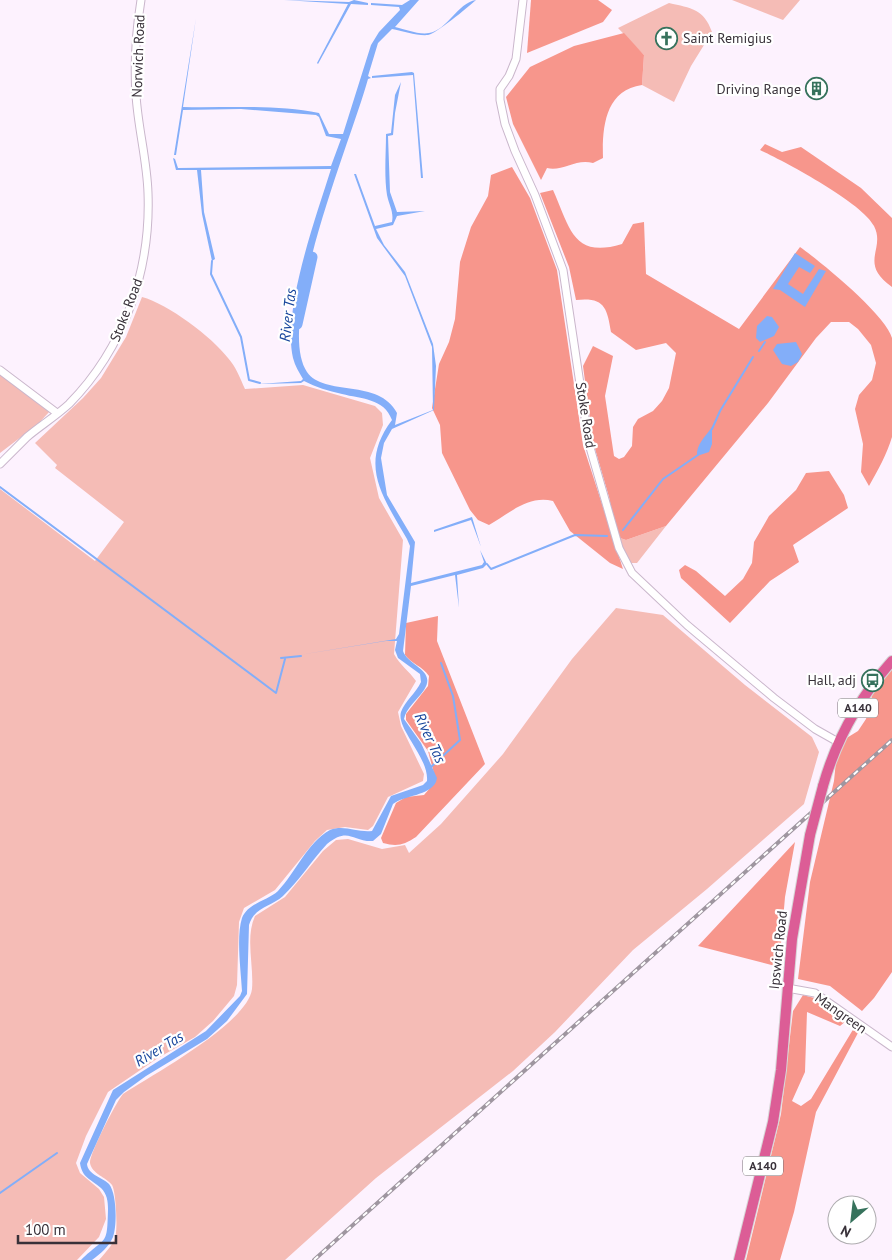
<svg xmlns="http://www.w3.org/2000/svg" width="892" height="1260" viewBox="0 0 892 1260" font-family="'PT Sans',sans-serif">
<rect width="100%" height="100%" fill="#fdf2fe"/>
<g fill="#f5bcb6">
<polygon points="732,0 800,0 783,20"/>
<path d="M669,3C691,8 704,9 712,32L691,66L674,102L642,85L644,55L618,28Z"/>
<path d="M142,297C168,304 212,337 228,358C236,367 240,378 245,389L303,385L375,406L382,413L383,425L370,458L379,498L403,540L394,654C400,665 409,671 416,681L398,712L401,726L424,774L423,781L388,797L373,826L368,830L345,827L327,830L315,841L275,890L244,908L239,922L237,985L234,996L213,1021L195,1037L158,1058L108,1092L86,1136L76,1163L80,1173L99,1189L104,1197L106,1219L99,1237L77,1260H0V489L95,561L124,522L55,468L57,465L35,443L83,398L101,378L126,337Z"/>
<polygon points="0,373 50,411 38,424 0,453"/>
<polygon points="666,526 637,563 629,563 620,542 620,538 626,540"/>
<path d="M616,608L663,615L745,685L812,737L819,752L804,804L707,889L633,950L555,1032L513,1071L376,1178L285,1260H99C104,1254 112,1246 115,1238C118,1230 116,1191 112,1185C106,1177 92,1174 90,1163C89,1155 116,1102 123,1094C152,1075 248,1023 252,989C254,965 245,938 255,916L285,897L323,851L336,840L348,839L382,849L405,845L409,853L441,824L503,754L572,659Z"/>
</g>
<g fill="#f7968c">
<polygon points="531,0 598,0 612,10 603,22 527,53"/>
<path d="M624,33L644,55L642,85C605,90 602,128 603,158L593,163C576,158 562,172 547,168L541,180L513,124L506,97L530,67L574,46Z"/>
<path d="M765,144L782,152L801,147L861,188L892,218V287C858,263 886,249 874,226C863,203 784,161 760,150Z"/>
<path d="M512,167L530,198L557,270L583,445L623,569L610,563L570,531L553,501C528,495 510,513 489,525L478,520L470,510L442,453L440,425L432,408L439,364L449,342L455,319L460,262L471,227L488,196L491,175Z"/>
<path d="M553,190C570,228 573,259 622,244L633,224L644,222L646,274L739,329L800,247C821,262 886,315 892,338C892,346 892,429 892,437C887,454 878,470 869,486L861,472L863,444L855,409L859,395L872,380L876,363L871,345L858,329L849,322H831L816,338L768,403L666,526L626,540L620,538L615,527L609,497L593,442L583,366L593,346L613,356L605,396L614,456L619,459L624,457L632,446L633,427L638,419L653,411L662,401L669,388L676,353L666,343L636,350L611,332C607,307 604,297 576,300L569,267L540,193Z"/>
<polygon points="829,471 844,495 848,508 793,545 799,562 770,581 730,623 681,578 679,570 685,565 696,571 725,596 743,579 752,563 754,542 769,516 796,490 806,473"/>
<path d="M438,616L437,641L485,764L416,837C404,845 397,847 383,843L381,838L396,803L406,797L424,795L436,781L428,751L406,720V714L428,686L429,676C422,666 412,664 405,655L406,623Z"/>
<polygon points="892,669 892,972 874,998 862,1011 830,986 798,979 810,882 834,781 836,761 845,739 858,731 866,719 873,692"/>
<polygon points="795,842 785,897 779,967 698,946"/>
<polygon points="803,995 818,999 846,1021 840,1026 807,1012 805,1072 792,1101 801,1106 811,1099 854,1028 859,1031 816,1112 794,1212 780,1260 746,1260 781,1114 793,1011"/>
</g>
<g fill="#83aef9">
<polygon points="284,0 349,2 354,0 368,3 368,5 351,4 318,64 317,63 348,4"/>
<path d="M410,0H419L395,27C404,29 419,35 429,33C448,30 457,3 476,0C468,7 436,34 428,35C417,36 403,31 392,29L378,43L368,76L371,78L368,79C352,138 274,323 307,372C324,397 379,378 397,413L395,425L433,410L432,347L405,276L377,238L354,174H356L375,226L392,222C394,212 389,205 387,195C384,175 386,154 386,134L391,133L395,95L401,82L395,113L393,135L388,136L390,192L397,212L425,211L397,216L393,225L376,229L384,245L405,272L433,344L436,366L434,410L392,429L384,443L381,458L387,495L415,542L411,583L482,565L484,562L480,550L487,564L483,568L457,575L459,608L455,575L411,586L403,651C408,666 437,670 424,690C417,700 406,708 404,719L421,743L437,778L436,782C429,796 405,795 393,804L381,834L373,841C352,842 349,826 327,844C312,860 299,881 283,896C271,907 254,907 249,925L247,994L227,1021L207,1039L146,1076L124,1092L116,1100L87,1164C88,1175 102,1177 109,1184C117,1194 117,1226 113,1237C109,1247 100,1254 92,1260H81C107,1235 107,1247 108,1209C108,1201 107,1194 101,1188C91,1179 82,1178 80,1163L113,1090L206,1031L240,996L242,991C241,971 236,937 242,918C248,903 267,901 278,891C296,872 307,843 330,830C344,824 358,833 372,831L391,796L423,785L427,781C429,757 396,729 401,712C405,701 416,693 421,682L420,674L398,658L395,650L397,641H386L299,655L396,639L399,634L410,546L407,539C383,497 358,465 392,420C384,398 361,399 342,394C328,391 316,387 304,381L301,383L259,384L301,381L303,379C299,372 295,366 293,358C282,310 316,217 331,169L201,170L204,212L215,259L212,261L202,214L197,170H176L173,158L175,159L178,168L331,166L341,139L326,136L319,117L316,115L241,109L183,110L176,155H174L196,18L183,107C228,108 275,104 319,113L329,134H343L371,45L379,32L400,10L399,7L371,5V3L402,5Z"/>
<polygon points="412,72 414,73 423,178 421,178 413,75 372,78 372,76"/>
<polygon points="795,253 815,266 810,273 799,267 788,284 803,294 819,269 826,271 805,307 780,290 773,289"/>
<polygon points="767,316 772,317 779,327 774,336 760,342 756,338 757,326"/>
<polygon points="796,342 802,354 798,362 791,366 782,364 773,350 777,344"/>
<path d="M712,427V444L709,452L697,456C696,444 706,436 712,427Z"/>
<polygon points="472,517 481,547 471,520 434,532 434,530"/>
</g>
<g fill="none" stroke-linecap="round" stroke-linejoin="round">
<g stroke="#83aef9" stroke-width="2">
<polyline points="212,261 211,274 241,337 249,380 260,383"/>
<polyline points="759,351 765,342"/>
<polyline points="712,429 720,411 753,357"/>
<polyline points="0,487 276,693 285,659"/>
<polyline points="623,530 663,479 698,455"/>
<polyline points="487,564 491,569 575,535 607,536"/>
<polyline points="281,658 301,656"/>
<polyline points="431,767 460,740 453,696 441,663"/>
<polyline points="0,1193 57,1153"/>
</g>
<polyline stroke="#83aef9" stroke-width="11" points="297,324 312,257"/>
<defs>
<g id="minor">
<polyline points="523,0 516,59 509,76 500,89 500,100 505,124 515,151 535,195 563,270 589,444 619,548 632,573 687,625 774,698 815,729 838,742"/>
<polyline points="0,370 57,413"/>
<path d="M0,464C9,455 18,446 27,437C40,426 56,416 69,404C124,348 151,271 148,193C147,160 138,128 136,95C134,64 136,31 141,0"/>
<polyline points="787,988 815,993 892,1047"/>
</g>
<g id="highway">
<path d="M823,786C836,740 860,697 892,661"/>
<polyline points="739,1260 773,1122 781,1070 792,939 810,835"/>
</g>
</defs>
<use href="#minor" stroke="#cab7cc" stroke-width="9"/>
<use href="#highway" stroke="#d7d6d7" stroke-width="12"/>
<use href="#minor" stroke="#fff" stroke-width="7"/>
<use href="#highway" stroke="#dc5d96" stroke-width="10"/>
<defs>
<polyline id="rail" points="314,1260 892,740"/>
</defs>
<use href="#rail" stroke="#9f96a0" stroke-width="4"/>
<use href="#rail" stroke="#fff" stroke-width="2" stroke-dasharray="5.5" stroke-linecap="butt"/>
<defs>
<polyline id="highway-bridge" points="810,835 823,786"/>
</defs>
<use href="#highway-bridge" stroke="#d7d6d7" stroke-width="12" stroke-linecap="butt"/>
<use href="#highway-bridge" stroke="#dc5d96" stroke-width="10"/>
</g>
<defs>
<symbol id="church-ring" viewBox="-11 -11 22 22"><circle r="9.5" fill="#fff" stroke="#36725c" stroke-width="1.5"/><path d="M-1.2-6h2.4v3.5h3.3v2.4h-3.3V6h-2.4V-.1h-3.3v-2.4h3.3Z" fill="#36725c"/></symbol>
<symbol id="building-ring" viewBox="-11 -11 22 22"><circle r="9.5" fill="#fff" stroke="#36725c" stroke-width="1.5"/><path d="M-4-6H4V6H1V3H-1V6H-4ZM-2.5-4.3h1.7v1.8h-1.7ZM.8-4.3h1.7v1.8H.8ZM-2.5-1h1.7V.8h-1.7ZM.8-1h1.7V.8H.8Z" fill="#36725c"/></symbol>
<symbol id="bus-ring" viewBox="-11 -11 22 22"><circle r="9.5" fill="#fff" stroke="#36725c" stroke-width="1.5"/><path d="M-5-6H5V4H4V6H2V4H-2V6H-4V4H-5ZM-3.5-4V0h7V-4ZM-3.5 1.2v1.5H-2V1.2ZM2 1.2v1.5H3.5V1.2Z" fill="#36725c"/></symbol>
</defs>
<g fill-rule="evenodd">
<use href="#church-ring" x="654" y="26" width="25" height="25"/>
<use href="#building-ring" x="804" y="76" width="25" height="25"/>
<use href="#bus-ring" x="860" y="668" width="25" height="25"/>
</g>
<g text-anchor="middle" stroke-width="4.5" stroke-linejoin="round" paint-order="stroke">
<g fill="#fff" stroke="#746f74" stroke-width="1">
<rect x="838" y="698.5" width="40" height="19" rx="4"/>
<rect x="743" y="1156.5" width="40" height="19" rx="4"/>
</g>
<g font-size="12" font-weight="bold" fill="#383139">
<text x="858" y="712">A140</text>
<text x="763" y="1170">A140</text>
</g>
<g font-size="14" fill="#383139" stroke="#fff" text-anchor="end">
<text x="683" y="43" text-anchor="start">Saint Remigius</text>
<text x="801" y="94">Driving Range</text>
<text x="856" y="685">Hall, adj</text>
</g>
<g font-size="14" fill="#383139" stroke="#fff">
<text transform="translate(138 56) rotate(-88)" y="5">Norwich Road</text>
<text transform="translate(126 310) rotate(-69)" y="5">Stoke Road</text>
<text transform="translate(586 415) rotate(81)" y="5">Stoke Road</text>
<text transform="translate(778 950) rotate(-84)" y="5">Ipswich Road</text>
<text transform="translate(841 1013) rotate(35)" y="5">Mangreen</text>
</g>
<g font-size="15" font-style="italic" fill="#18469c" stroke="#fff">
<text transform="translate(288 315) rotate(-83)" y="5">River Tas</text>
<text transform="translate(430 738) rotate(65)" y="5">River Tas</text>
<text transform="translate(159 1049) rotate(-31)" y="5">River Tas</text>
</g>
</g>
<g transform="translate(852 1220) rotate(208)"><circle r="24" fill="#ffffff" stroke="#afadb0"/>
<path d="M0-4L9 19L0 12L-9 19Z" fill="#36725c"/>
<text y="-8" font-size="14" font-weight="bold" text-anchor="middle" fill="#383139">N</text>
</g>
<path d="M18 1235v8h98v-8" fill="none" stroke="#383139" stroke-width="2.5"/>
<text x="25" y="1235" font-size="15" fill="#383139" stroke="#ffffff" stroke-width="4" paint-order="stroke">100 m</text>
</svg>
